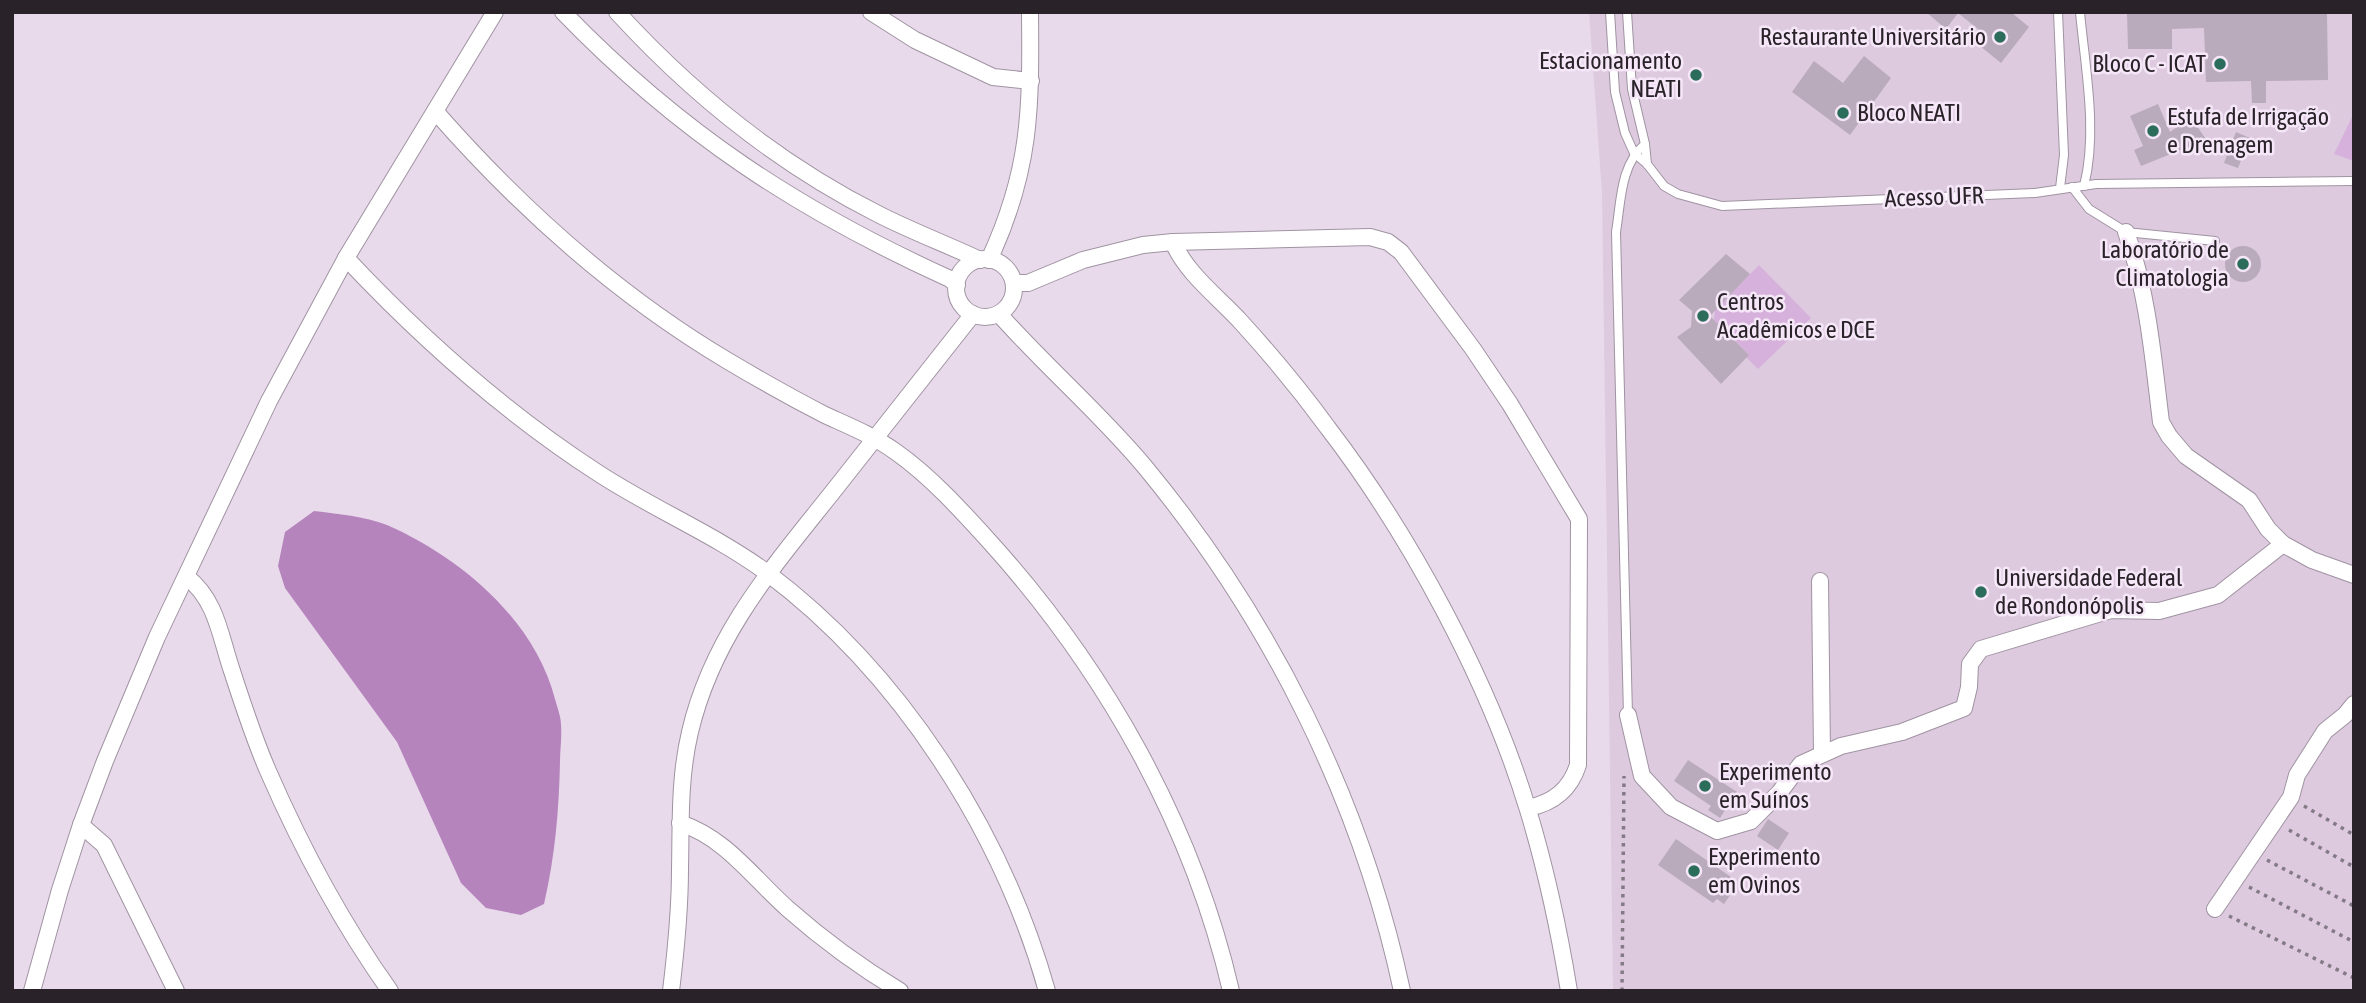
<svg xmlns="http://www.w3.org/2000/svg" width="2366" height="1003" viewBox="0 0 2366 1003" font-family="'Asap Condensed',sans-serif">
<rect width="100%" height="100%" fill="#e8daeb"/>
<polygon fill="#ddcadf" points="1589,12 2354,12 2354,991 1613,991 1602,193"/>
<g fill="#d6b1db">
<polygon points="2354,113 2354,161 2334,154"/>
<polygon points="1759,265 1811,318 1758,369 1746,357 1748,354 1714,320 1715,310"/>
</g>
<path fill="#b684bd" d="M314,511C338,514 364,516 387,525C460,557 535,620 555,699C557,707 561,716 561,725C562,737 560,750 560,762C559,810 555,857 544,904L521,915L486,908L461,883L397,742L285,588L278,566L285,532Z"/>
<g fill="#b9abbb">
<polygon points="1926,12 2011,12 2029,27 2001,63 1975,42 1983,33 1958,13 1946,29"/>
<polygon points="2127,12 2327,12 2328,80 2266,81 2266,103 2252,103 2251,81 2206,82 2204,28 2172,29 2172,49 2128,49"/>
<polygon points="1864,56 1891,78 1850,135 1792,92 1814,61 1843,83"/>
<polygon points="2158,104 2170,132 2191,117 2207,141 2191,151 2188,147 2141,166 2134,150 2143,146 2130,116"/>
<polygon points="2236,132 2250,138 2238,168 2224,163"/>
<circle cx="2243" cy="264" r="18"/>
<polygon points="1726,254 1750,274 1710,316 1749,355 1721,384 1677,337 1691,327 1692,311 1679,300"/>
<polygon points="1688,760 1737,792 1720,818 1708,810 1711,806 1674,781"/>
<polygon points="1768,819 1789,833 1778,850 1757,836"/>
<polygon points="1676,839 1731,877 1728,881 1736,886 1724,904 1717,899 1713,903 1658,865"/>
</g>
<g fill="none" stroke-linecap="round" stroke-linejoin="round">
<defs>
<g id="lane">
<polyline points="1610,12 1615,92 1625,133 1634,153 1647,164 1664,186 1678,194 1722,206 2035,193 2096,184 2354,181"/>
<polyline points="1627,12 1632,89 1645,144 1647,164"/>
<polyline points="2058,12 2064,155 2060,188"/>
<path d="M2080,12C2085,67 2098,132 2084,186"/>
<polyline points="2072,187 2089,209 2126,232 2215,241"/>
<path d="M1628,715L1616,232C1621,202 1620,165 1645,144"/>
</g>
<g id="street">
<path d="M563,12C680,133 798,210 950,279L957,285"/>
<path d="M617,12C692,94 779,164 878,214C911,231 946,244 980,260"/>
<polyline points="871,12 915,40 993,77 1031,81"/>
<path d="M435,111C520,208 617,295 728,361C760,380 792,398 825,415C849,426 874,436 896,452C930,476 961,510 989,541C1104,668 1192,823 1231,991"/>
<path d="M2126,232C2148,293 2153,358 2161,422L2169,436L2186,456L2249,500L2268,529L2283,544L2312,560L2354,575"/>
<path d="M1173,242C1186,273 1218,297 1241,322C1272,356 1301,391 1328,428C1410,535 1489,681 1528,810C1546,869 1559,930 1569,991"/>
<path d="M346,258C422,339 504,412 598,473C653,509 714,534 766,572C900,672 1002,831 1047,991"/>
<circle cx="985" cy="288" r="29"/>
<path d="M989,260C1031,170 1031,109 1030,12"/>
<path d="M1014,283H1028L1083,260L1143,245L1173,242L1370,237L1388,242L1401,252L1473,349L1510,404L1579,519L1578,765C1570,790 1553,803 1528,808"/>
<path d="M999,314C1046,367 1100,413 1145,467C1270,618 1361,799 1402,991"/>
<path d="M187,577C217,601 220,636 232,671C243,705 254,739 268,771C302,849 341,922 390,991"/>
<polyline points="1820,581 1822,754"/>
<polyline points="1628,715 1642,776 1671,807 1717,831 1751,821 1779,793 1801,764 1841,746 1902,732 1964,708 1969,687 1970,664 1981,649 2111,610 2159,611 2218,595 2283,544"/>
<path d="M680,823C726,838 753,878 788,909C822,939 860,967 900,991"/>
<polyline points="81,825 104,845 176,991"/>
<polyline points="2215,909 2291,797 2297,775 2325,731 2345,715 2354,704"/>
<polyline points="32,991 60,890 81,825 105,761 157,637 269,401 346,258 495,12"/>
<path d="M671,991C676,950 680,910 680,869C681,823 679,778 690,732C713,634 774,566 835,489C881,431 927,373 973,314"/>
</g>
</defs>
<use href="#lane" stroke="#a093a2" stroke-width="10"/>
<use href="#street" stroke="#a093a2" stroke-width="18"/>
<g stroke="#847a85" stroke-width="3.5" stroke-dasharray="3.5 5" stroke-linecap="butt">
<polyline points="2304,806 2354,835"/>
<polyline points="2289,830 2354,867"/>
<polyline points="2267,860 2354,906"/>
<polyline points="2249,887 2354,942"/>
<polyline points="2229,916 2354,978"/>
<polyline points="1622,991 1624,776"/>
</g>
<use href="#lane" stroke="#fff" stroke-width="8"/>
<use href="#street" stroke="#fff" stroke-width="16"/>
</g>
<g fill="#2c6c5a" stroke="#f6e7f8" stroke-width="2.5">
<circle cx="2000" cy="37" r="7"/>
<circle cx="2220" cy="64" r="7"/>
<circle cx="1696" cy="75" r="7"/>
<circle cx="1843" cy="113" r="7"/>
<circle cx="2153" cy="131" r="7"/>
<circle cx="2243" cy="264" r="7"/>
<circle cx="1703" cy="316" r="7"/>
<circle cx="1981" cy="592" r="7"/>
<circle cx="1705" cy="786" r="7"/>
<circle cx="1694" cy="871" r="7"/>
</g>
<g text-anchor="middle" stroke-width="5" stroke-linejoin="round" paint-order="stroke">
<g font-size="24" fill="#292329" stroke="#f6e7f8" text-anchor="start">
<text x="1986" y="45" text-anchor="end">Restaurante Universitário</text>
<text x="1682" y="69" text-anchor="end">Estacionamento<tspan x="1682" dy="28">NEATI</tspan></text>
<text x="2206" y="72" text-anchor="end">Bloco C - ICAT</text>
<text x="1857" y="121">Bloco NEATI</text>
<text x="2167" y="125">Estufa de Irrigação<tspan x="2167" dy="28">e Drenagem</tspan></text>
<text x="2229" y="258" text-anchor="end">Laboratório de<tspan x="2229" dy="28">Climatologia</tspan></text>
<text x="1717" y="310">Centros<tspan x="1717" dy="28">Acadêmicos e DCE</tspan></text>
<text x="1995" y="586">Universidade Federal<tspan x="1995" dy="28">de Rondonópolis</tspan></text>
<text x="1719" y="780">Experimento<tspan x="1719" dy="28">em Suínos</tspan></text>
<text x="1708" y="865">Experimento<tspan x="1708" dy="28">em Ovinos</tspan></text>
</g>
<g font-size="24" fill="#292329" stroke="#f6e7f8">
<text transform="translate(1934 197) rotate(-2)" y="8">Acesso UFR</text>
</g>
</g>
<rect width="2366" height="1003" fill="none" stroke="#292329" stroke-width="28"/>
</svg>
